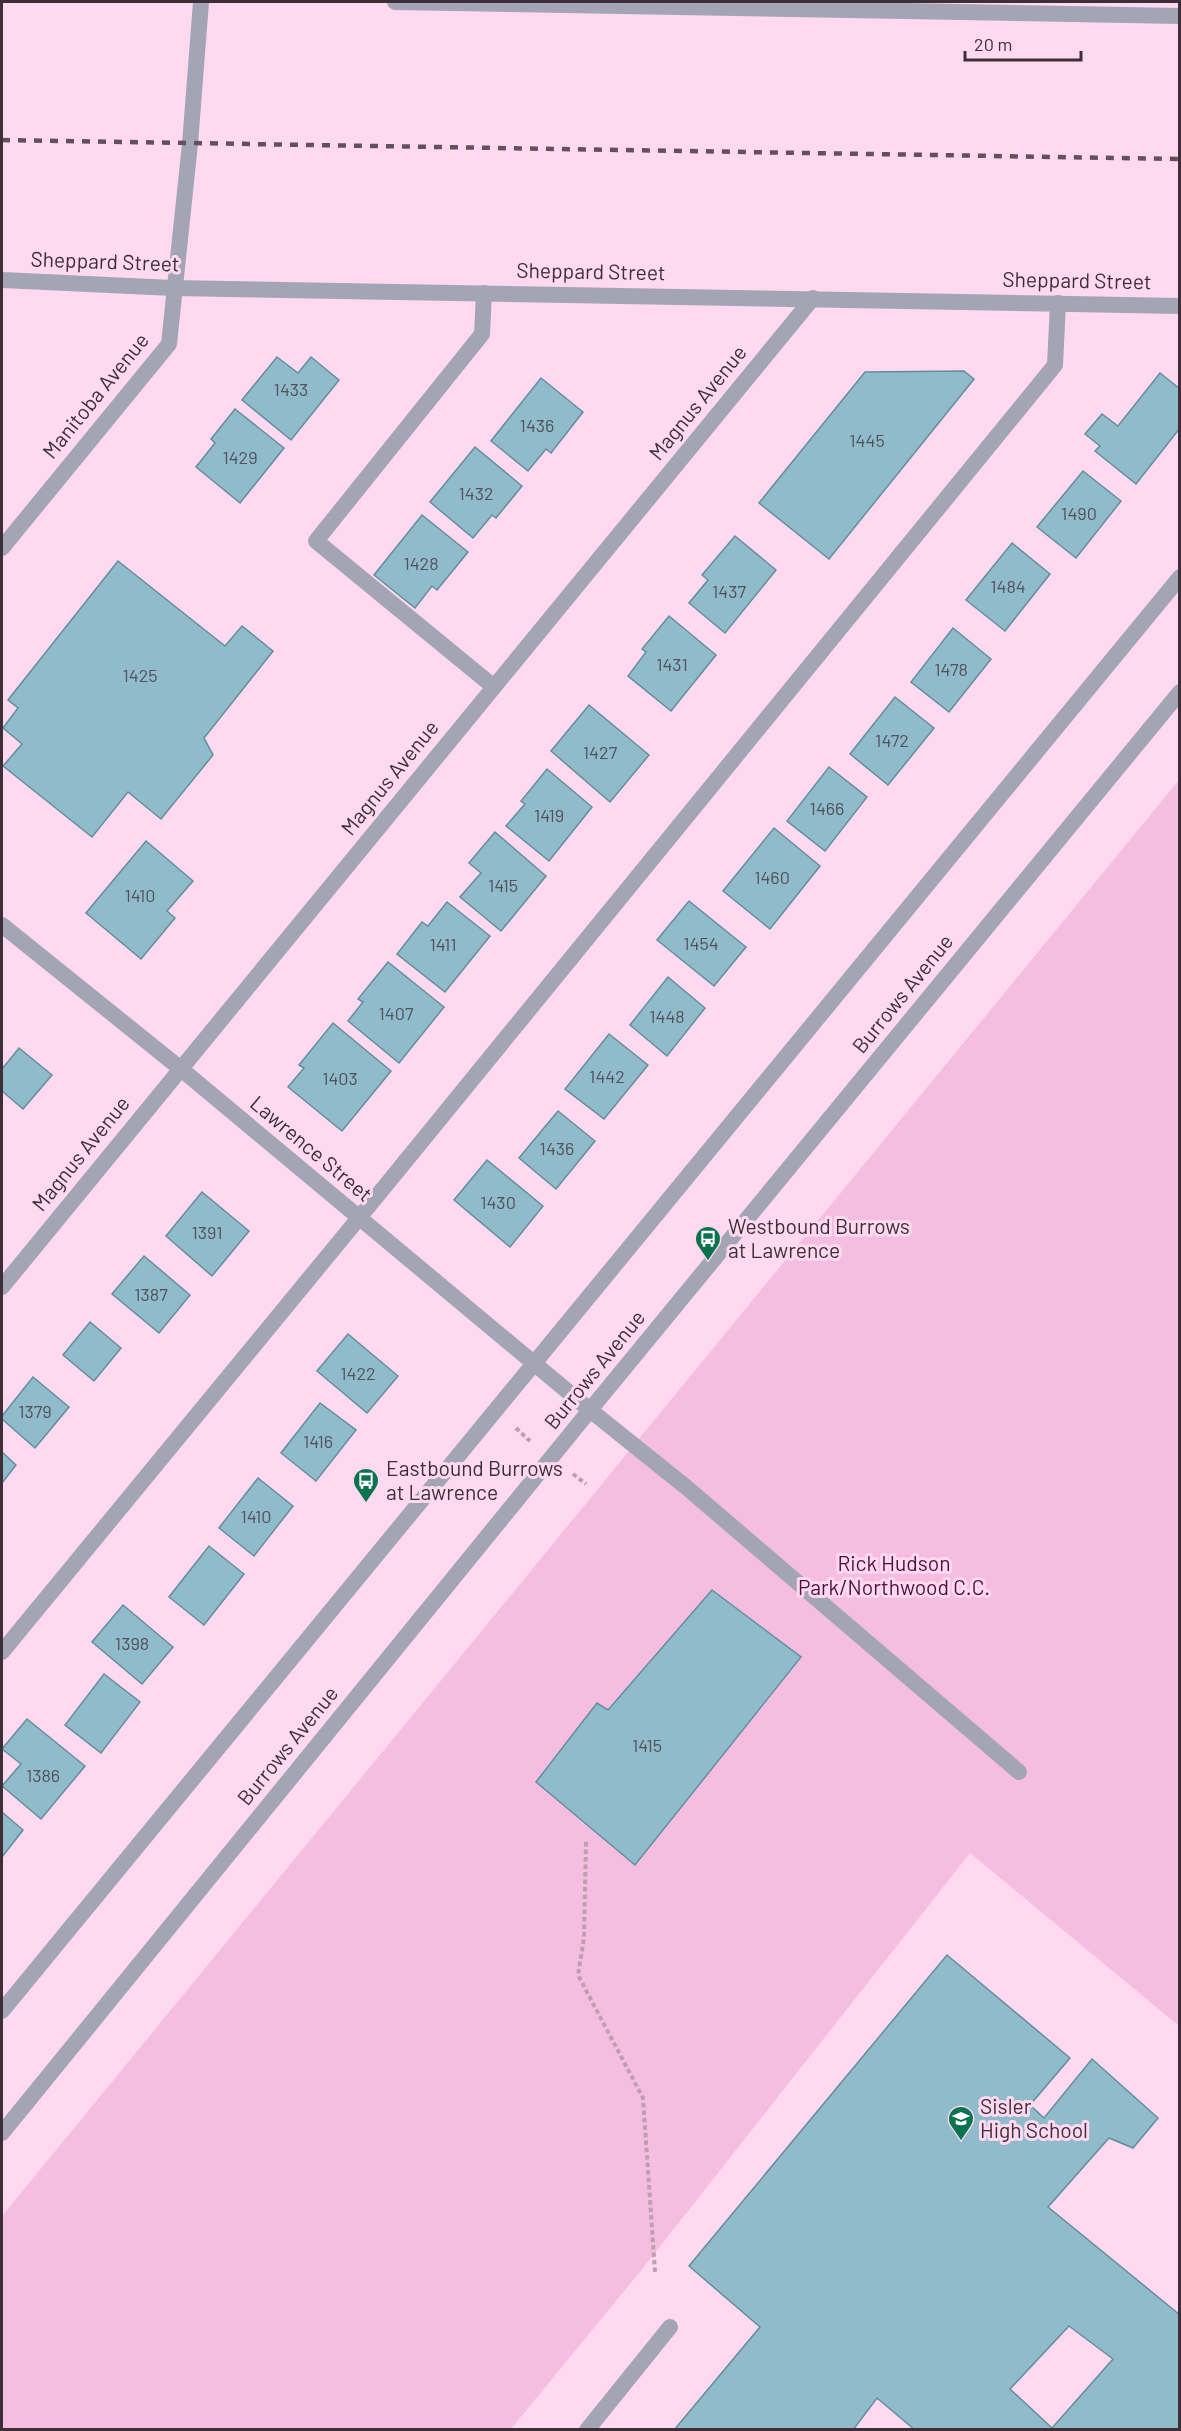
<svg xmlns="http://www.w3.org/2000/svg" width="1181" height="2431" viewBox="0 0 1181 2431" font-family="Barlow,sans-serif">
<rect width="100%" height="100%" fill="#fed9f0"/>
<polygon fill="#f5bee1" points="1179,780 1179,2026 970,1853 643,2268 511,2429 2,2430 2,2216"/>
<g fill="#8fbbca" stroke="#638e9c" stroke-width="1.5" fill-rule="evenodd">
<polygon points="277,357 298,373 311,357 339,380 291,440 242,400"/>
<polygon points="964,371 974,379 829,559 759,503 865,372"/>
<polygon points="1160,373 1180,389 1180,428 1136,484 1095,451 1100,446 1085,434 1102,414 1118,426"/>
<polygon points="541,378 583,412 551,453 546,449 528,471 491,441"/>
<polygon points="235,409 284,448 240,503 196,467 215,443 211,439"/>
<polygon points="475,447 522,486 496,518 492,515 473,538 430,502"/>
<polygon points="1083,471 1121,501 1076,558 1037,527"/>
<polygon points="422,515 468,552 437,590 432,586 415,608 374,575"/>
<polygon points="735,536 776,570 725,633 689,603 708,580 702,575"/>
<polygon points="1012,543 1050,574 1005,631 966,600"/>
<polygon points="118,561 225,646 242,626 273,651 204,738 213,755 161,819 128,792 92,837 3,766 22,744 3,728 18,708 8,700"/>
<polygon points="669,616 716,655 671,711 628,676 646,652 642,649"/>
<polygon points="953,628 991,659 949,712 911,682"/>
<polygon points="895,697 934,728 888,785 850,754"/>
<polygon points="589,705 649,755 610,802 551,751"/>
<polygon points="829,767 867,797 825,851 787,821"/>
<polygon points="547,769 592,807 549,861 506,826 525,804 521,801"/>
<polygon points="774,828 820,866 770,929 723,891"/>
<polygon points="495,832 546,876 501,931 460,897 481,873 469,863"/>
<polygon points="146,841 193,881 167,911 175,918 141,959 86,913"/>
<polygon points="689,901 746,947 714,986 657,940"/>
<polygon points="447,902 490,936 445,992 397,954 422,922 428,926"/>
<polygon points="388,962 444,1007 399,1063 348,1021 363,1002 358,999"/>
<polygon points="668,977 705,1008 667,1056 630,1025"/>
<polygon points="333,1023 391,1071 342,1131 288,1087 304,1068 299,1065"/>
<polygon points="609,1034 648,1065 604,1119 565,1089"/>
<polygon points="19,1048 52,1075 23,1109 2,1091 2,1069"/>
<polygon points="558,1111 595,1141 556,1189 519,1158"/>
<polygon points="487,1160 543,1206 510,1247 454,1200"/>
<polygon points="202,1192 249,1231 212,1276 166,1236"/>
<polygon points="144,1256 190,1295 159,1333 112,1294"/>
<polygon points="90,1322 121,1348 94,1381 63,1355"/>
<polygon points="348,1334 398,1376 367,1413 317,1371"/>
<polygon points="33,1377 69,1407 35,1448 2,1419 2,1416"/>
<polygon points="320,1403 356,1430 316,1481 281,1453"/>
<polygon points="2,1452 16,1465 2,1483"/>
<polygon points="258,1478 293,1506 254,1556 219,1528"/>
<polygon points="209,1546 244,1574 204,1625 169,1597"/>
<polygon points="712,1590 801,1657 635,1865 536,1782 597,1703 608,1710"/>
<polygon points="123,1605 173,1647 142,1684 92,1642"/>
<polygon points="104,1674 140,1702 101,1753 65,1725"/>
<polygon points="27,1719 85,1766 41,1819 2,1786 21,1764 2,1749"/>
<polygon points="2,1812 23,1830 2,1857"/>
<path d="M947,1955L1070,2058L1030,2105L1044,2118L1092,2059L1158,2118L1133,2148L1109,2138L1048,2207L1180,2315V2430H915L877,2398L853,2430H674L760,2327L689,2266ZM1069,2326L1113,2359L1052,2428L1010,2389Z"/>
</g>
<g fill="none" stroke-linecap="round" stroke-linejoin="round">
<g stroke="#bd9fb2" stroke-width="4" stroke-dasharray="4.5 3" stroke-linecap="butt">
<polyline points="516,1428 530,1441"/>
<polyline points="573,1474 586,1484"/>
<polyline points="586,1842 584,1938 578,1975 643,2098 655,2272"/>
</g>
<g stroke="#a3a5b5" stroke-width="16">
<polyline points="484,293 482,334 316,541 494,687"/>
<polyline points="590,1410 686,1487 1019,1772"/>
<polyline points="2,1652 386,1185 1055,365 1058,303"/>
<polyline points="587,2430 670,2327"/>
</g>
<g stroke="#a3a5b5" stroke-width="16">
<polyline points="2,548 169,344 190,144 201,2"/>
<polyline points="2,925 181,1069 590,1410"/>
<polyline points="2,1287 813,298"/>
</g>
<g stroke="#a3a5b5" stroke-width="16">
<polyline points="395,2 1180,16"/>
<polyline points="2,280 173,288 1180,306"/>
<polyline points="2,2011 1180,577"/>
<polyline points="2,2133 590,1410 1180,692"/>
</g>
<polyline stroke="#63505b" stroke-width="4.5" stroke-dasharray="8 8" stroke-linecap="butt" points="2,140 1180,159"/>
</g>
<defs>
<symbol id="bus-pin" viewBox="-11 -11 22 30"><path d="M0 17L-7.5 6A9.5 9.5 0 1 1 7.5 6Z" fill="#08734c" stroke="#fed9f0"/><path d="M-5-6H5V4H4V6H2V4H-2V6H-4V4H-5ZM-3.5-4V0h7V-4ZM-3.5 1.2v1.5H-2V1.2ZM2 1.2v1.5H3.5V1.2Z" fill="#fff"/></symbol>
<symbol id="school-pin" viewBox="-11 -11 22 30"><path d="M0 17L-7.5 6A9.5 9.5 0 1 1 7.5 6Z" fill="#08734c" stroke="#fed9f0"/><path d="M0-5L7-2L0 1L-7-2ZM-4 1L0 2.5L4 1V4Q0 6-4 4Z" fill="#fff"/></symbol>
</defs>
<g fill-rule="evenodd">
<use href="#bus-pin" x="693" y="1224" width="30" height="40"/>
<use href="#bus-pin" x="351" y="1466" width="30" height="40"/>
<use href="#school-pin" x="946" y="2104" width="30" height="40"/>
</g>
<g text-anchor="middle" stroke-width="6" stroke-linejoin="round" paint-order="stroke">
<g font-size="18" fill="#52515c">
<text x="291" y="396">1433</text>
<text x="537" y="432">1436</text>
<text x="867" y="447">1445</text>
<text x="240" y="464">1429</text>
<text x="476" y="500">1432</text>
<text x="1079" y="520">1490</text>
<text x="421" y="570">1428</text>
<text x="1008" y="593">1484</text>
<text x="729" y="598">1437</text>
<text x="672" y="671">1431</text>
<text x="951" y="676">1478</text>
<text x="140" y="682">1425</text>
<text x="892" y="747">1472</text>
<text x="600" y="759">1427</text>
<text x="827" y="815">1466</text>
<text x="549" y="822">1419</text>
<text x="772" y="884">1460</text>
<text x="503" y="892">1415</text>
<text x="140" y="902">1410</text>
<text x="701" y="950">1454</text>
<text x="443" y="951">1411</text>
<text x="396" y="1020">1407</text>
<text x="667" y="1023">1448</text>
<text x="607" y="1083">1442</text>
<text x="340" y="1085">1403</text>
<text x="557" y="1155">1436</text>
<text x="498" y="1209">1430</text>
<text x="207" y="1239">1391</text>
<text x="151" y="1301">1387</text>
<text x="358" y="1380">1422</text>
<text x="35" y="1418">1379</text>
<text x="318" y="1448">1416</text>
<text x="256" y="1523">1410</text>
<text x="132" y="1650">1398</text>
<text x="647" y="1752">1415</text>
<text x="43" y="1782">1386</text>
</g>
<g font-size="21" fill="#3d2e37" stroke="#fed9f0">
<text transform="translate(105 262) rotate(2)" y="7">Sheppard Street</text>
<text transform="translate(591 272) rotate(1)" y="7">Sheppard Street</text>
<text transform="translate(1077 281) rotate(1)" y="7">Sheppard Street</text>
<text transform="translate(96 396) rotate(-51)" y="7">Manitoba Avenue</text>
<text transform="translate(698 403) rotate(-51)" y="7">Magnus Avenue</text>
<text transform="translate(390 778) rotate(-51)" y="7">Magnus Avenue</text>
<text transform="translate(903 994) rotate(-51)" y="7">Burrows Avenue</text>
<text transform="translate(311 1149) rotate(40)" y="7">Lawrence Street</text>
<text transform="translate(81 1154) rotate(-51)" y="7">Magnus Avenue</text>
<text transform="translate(595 1370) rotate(-51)" y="7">Burrows Avenue</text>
<text transform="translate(288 1746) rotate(-51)" y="7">Burrows Avenue</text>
</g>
<g font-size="21" fill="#3d2e37" stroke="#fed9f0" text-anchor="start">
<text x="728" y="1234">Westbound Burrows<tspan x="728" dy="24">at Lawrence</tspan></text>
<text x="386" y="1476">Eastbound Burrows<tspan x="386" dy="24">at Lawrence</tspan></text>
<text x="980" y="2114">Sisler<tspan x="980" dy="24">High School</tspan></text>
</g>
<g font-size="21" fill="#4e103e" stroke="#fed9f0">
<text x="894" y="1571">Rick Hudson<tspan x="894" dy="24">Park/Northwood C.C.</tspan></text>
</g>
</g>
<rect width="1181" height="2431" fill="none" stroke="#3d2e37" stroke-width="6"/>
<path d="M965 51v9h116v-9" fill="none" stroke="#3d2e37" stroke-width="3"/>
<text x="974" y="51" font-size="18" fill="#3d2e37" stroke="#fed9f0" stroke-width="4.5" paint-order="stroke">20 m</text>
</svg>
